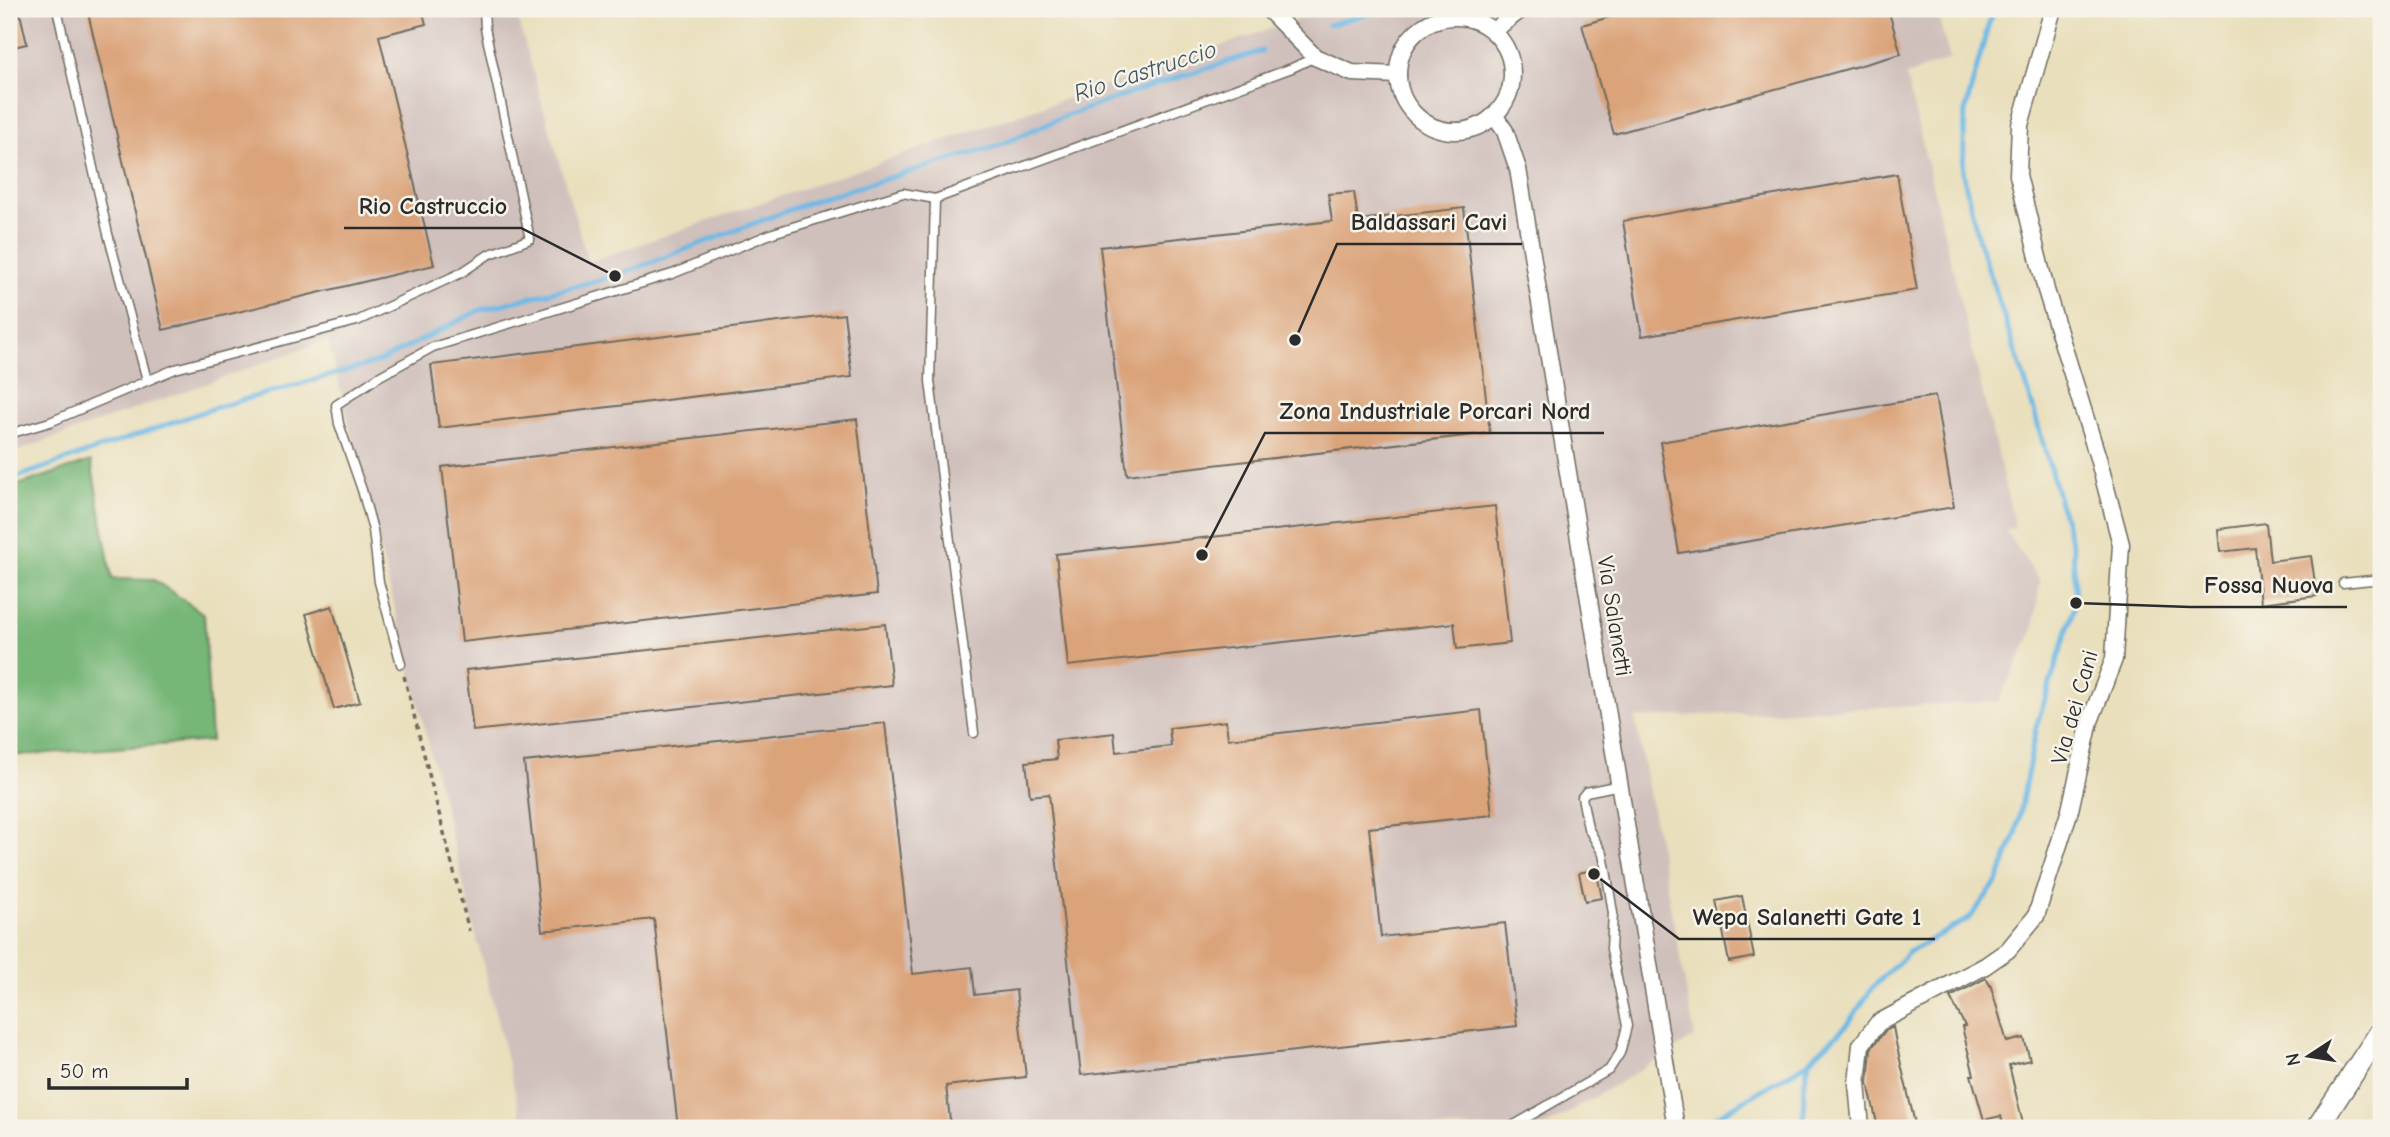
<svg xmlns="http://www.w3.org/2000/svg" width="2390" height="1137" viewBox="0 0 2390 1137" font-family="'Comic Neue',sans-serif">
<rect width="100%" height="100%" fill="#f7f3e8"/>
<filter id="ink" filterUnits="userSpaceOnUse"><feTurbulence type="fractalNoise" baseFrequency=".0143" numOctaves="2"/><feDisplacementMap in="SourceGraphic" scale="14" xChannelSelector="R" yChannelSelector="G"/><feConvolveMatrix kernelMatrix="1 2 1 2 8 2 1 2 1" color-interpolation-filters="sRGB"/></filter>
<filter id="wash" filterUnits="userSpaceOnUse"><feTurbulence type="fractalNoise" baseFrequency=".00686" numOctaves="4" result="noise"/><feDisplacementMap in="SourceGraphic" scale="28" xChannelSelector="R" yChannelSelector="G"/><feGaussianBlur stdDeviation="1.57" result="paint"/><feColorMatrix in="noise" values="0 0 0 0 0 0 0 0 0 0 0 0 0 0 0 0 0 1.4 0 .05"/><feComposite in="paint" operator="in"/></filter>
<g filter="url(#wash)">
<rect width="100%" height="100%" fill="#e9dfbc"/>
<polygon fill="#d0c0bc" points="9,9 515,9 588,262 1328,9 1936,9 1950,59 1906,76 2015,527 2005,530 2040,581 2033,631 1998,702 1635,718 1695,1037 1543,1128 524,1128 328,340 9,454"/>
<polygon fill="#76b677" stroke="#507051" stroke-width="2" points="91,461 112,579 154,580 204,614 211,741 9,756 9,488"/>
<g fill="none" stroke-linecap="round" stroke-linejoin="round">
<g stroke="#6cb8e5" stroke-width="5">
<polyline points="1328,25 1385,9"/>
<polyline points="9,480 214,408 378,362 480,310 615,276 821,198 997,146 1060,118 1157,84 1262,51"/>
<polyline points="1697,1128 1809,1062"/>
<polyline points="1804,1128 1804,1085 1809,1061 1847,1025 1873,987 1909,952 1970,918 1998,880 2016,834 2036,727 2076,603 2073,549 2028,390 1978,238 1963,173 1965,112 1991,15 1995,9"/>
</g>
</g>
<g id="blocks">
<g fill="#daa379">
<polygon points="9,9 19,9 27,44 9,48"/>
<polygon points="87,9 422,9 426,24 379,36 434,265 163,330"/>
<polygon points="1637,9 1888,9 1901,54 1614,134 1582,25"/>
<polygon points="1897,174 1917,290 1642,336 1623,221"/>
<polygon points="1354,192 1358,220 1464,208 1490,433 1127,475 1100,247 1332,221 1328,194"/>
<polygon points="844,314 852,377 439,428 431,365"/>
<polygon points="1935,396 1954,507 1679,553 1660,442"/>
<polygon points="857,419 877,594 462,642 442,467"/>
<polygon points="1495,506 1510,643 1457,649 1454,623 1068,666 1056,554"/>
<polygon points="2266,523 2270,561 2311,556 2317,596 2261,603 2255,548 2220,552 2218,529"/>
<polygon points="332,606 360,702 334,709 306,614"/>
<polygon points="885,624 892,685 473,731 466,670"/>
<polygon points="1481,710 1492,815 1369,828 1381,937 1505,923 1517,1026 1081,1075 1049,794 1030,796 1026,762 1057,759 1055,740 1114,733 1116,752 1171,746 1169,728 1226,721 1228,739"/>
<polygon points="885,723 913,974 972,967 975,995 1016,990 1026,1077 946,1086 951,1128 678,1128 654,919 542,931 524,762"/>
<polygon points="1596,869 1602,898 1585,901 1579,873"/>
<polygon points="1742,896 1754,957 1729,962 1717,901"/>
<polygon points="1986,978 1991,987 2007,1042 2024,1038 2030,1060 2009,1065 2024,1128 2004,1128 2001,1116 1984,1120 1971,1075 1974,1075 1962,1027 1965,1026 1950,997"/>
<polygon points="1893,1027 1896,1043 1916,1128 1878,1128 1868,1083 1871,1049 1885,1031"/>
</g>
</g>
</g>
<g filter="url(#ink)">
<use href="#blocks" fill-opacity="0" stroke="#6e6a5e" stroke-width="2"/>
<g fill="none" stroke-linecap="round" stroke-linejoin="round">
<defs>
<g id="lane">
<polyline points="57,9 108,234 147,380"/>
<polyline points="9,434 50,422 175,369 357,321 461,273 488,255 530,239 485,28 484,9"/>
<polyline points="2343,583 2381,579"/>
<polyline points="401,664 379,582 373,530 362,490 339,424 336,405 380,376 433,347 672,274 773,233 903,193 935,199"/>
<polyline points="974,733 930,381 935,199 1292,68 1315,57"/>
<polyline points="1509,1128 1609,1070 1620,1053 1627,1026 1611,949 1613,913 1607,876 1603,854 1588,828 1582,797 1586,792 1620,785"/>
</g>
<g id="street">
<polyline points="1268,9 1315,57 1352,73 1398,75"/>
<circle cx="1455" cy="74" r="57"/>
<polyline points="1493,31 1522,9"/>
<polyline points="1494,115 1505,131 1518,169 1676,1128"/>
<polyline points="1861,1128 1857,1083 1861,1045 1878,1023 1985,966 2008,950 2036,916 2070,810 2090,721 2114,659 2121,544 2098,458 2046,290 2018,175 2020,125 2053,9"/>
</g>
<polyline id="secondary" points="2317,1128 2381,1031"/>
</defs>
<use href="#lane" stroke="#6e6a5e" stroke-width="11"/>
<use href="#street" stroke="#6e6a5e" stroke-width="19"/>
<use href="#secondary" stroke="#6e6a5e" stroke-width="24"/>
<polyline stroke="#6e6a5e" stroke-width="3.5" stroke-dasharray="5 5" stroke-linecap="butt" points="404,676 469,931"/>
<use href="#lane" stroke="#fff" stroke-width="8"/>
<use href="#street" stroke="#fff" stroke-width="16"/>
<use href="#secondary" stroke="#fff" stroke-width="21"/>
</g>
</g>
<g text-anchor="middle" stroke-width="5" stroke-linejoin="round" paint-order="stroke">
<g font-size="23" fill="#2b2b2b" stroke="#f7f3e8">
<text transform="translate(1615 616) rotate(81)" y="8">Via Salanetti</text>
<text transform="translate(2074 707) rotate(-74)" y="8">Via dei Cani</text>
</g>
<g font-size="24" font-style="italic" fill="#3e5563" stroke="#f7f3e8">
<text transform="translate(1145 71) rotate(-18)" y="8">Rio Castruccio</text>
</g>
</g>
<path fill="none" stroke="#2b2b2b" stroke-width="2.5" d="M615 276L521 228H344M1295 340L1337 244H1522M1202 555L1265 433H1604M2076 603L2190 607H2347M1594 874L1679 939H1935"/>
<g fill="#2b2b2b" stroke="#f7f3e8" stroke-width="2.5">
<circle cx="615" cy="276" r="7"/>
<circle cx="1295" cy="340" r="7"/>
<circle cx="1202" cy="555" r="7"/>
<circle cx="2076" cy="603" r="7"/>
<circle cx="1594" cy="874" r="7"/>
</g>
<g font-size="24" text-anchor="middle" font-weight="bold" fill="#2b2b2b" stroke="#f7f3e8" stroke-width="5" stroke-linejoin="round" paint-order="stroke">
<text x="433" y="214">Rio Castruccio</text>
<text x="1429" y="230">Baldassari Cavi</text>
<text x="1435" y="419">Zona Industriale Porcari Nord</text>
<text x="2269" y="593">Fossa Nuova</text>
<text x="1807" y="925">Wepa Salanetti Gate 1</text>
</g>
<rect width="2390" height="1137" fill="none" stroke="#f7f3e8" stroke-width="35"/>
<g transform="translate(2309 1056) rotate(258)" stroke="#f7f3e8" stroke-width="5" paint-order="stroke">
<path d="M0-5L12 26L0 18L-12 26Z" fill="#2b2b2b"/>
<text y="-10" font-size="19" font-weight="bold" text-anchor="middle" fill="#2b2b2b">N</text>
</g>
<path d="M49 1078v10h138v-10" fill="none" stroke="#2b2b2b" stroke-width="3.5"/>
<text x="60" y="1078" font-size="21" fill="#2b2b2b" stroke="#f7f3e8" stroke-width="5" paint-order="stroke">50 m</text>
</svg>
